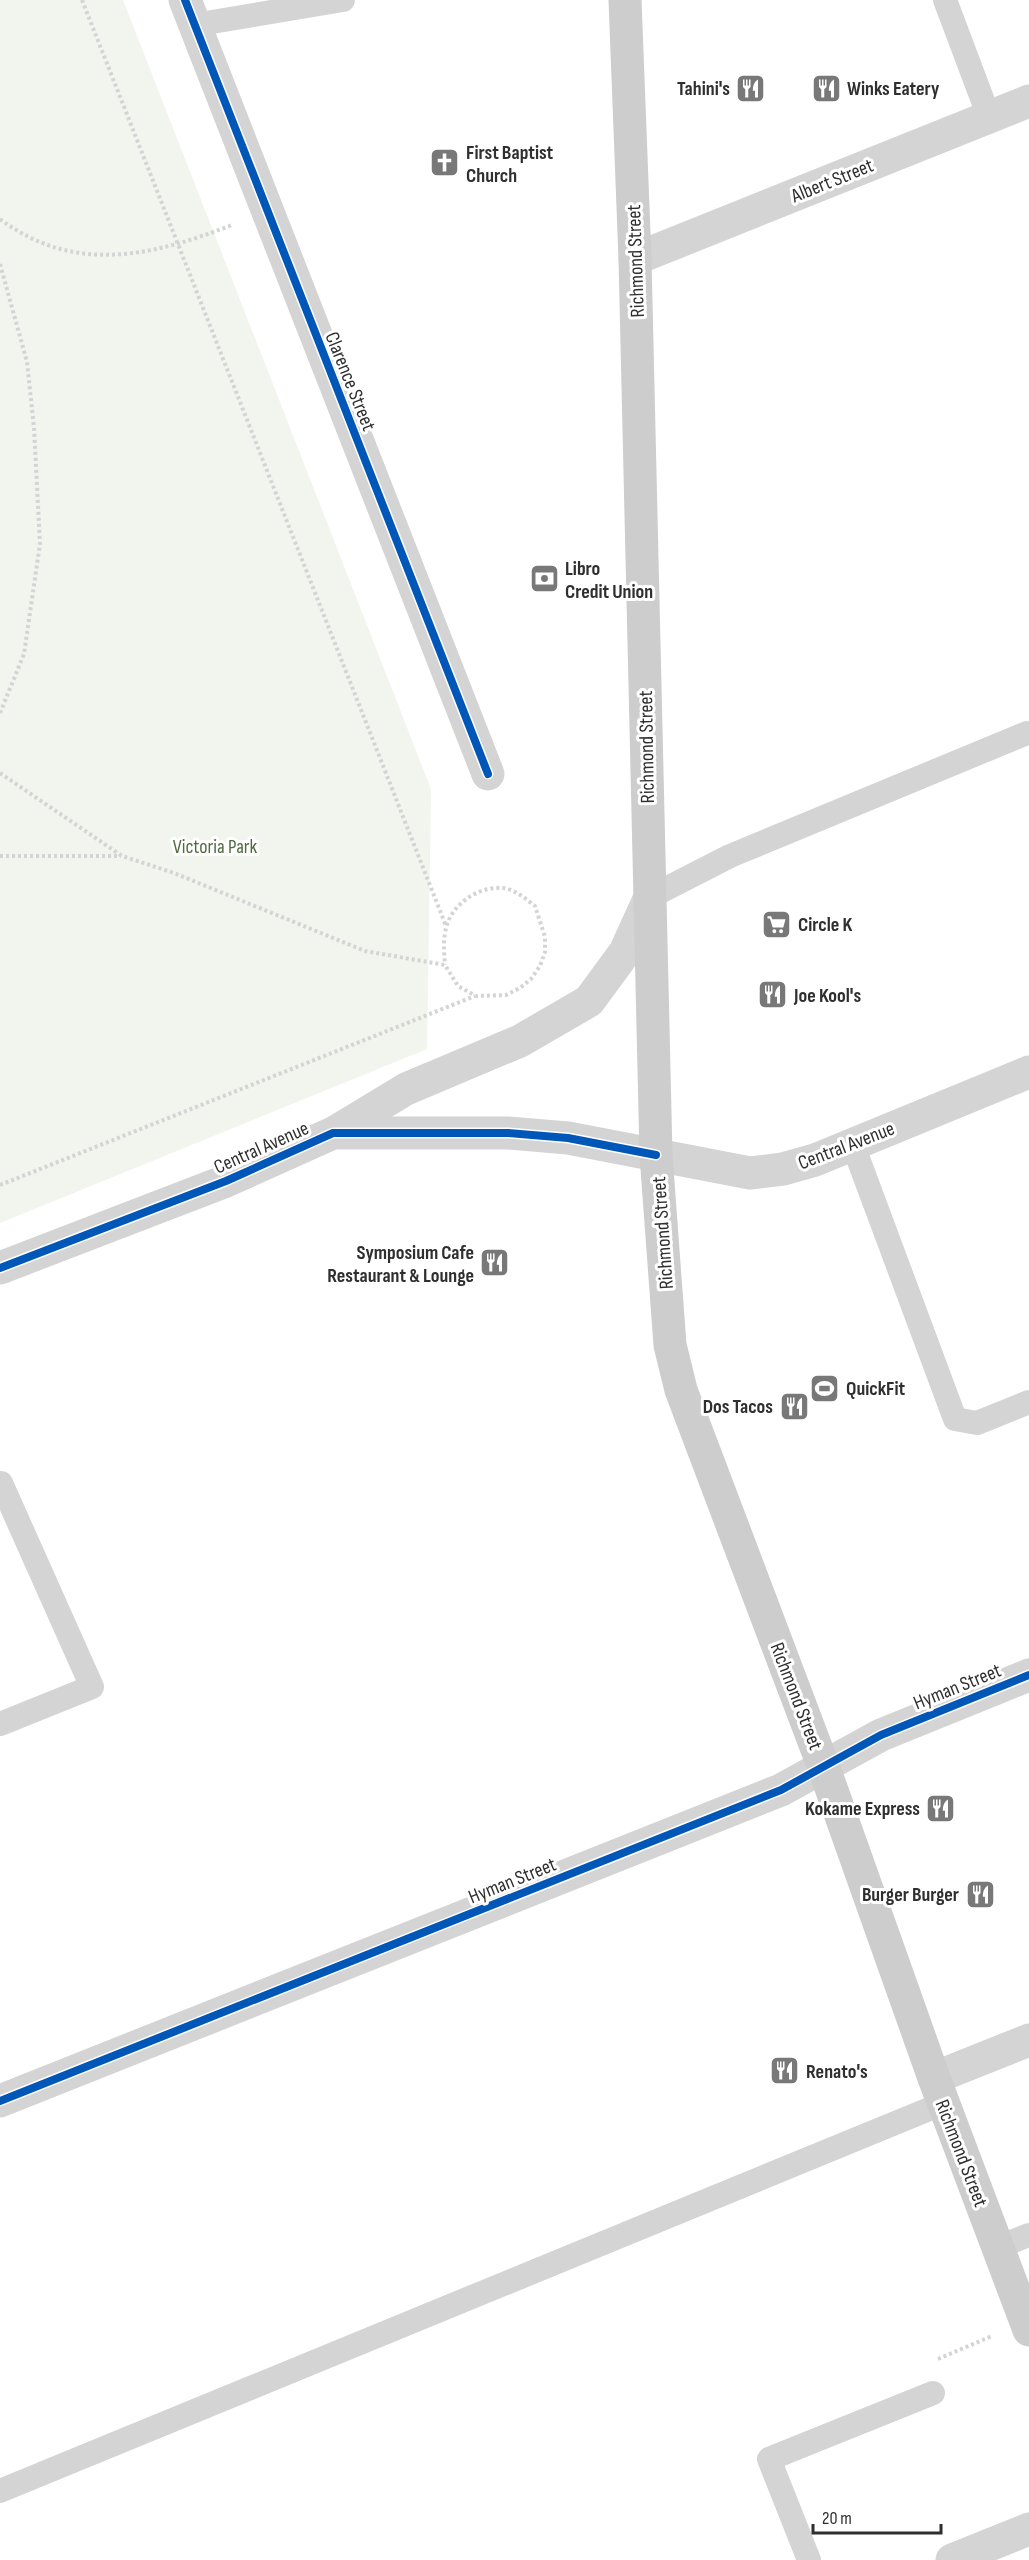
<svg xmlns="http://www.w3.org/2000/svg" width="1029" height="2560" viewBox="0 0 1029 2560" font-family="'Sofia Sans Condensed',sans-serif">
<rect width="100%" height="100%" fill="#fff"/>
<polygon fill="#f1f5ed" points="0,0 123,0 431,789 427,1049 0,1223"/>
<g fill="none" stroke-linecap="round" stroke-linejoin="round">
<g stroke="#d4d4d4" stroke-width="4" stroke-dasharray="3 3" stroke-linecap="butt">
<polyline points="82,0 446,926"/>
<path d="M0,219C75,275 152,256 232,225"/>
<polyline points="0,264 27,362 34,428 40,544 24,654 0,713"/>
<path d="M0,773L122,856L174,873L365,951L445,965L458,986L476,996L506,995L520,988L531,979L540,966L545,952V937L535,906C526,899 514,889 503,888C478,886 452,904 446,928C443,940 444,953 445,965"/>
<polyline points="0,856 121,856"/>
<polyline points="0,1185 475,996"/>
<polyline points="938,2359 992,2336"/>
</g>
<g stroke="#d4d4d4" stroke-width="24">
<polyline points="945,0 989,117"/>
<polyline points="194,25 343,0"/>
<polyline points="650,897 730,856 1027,733"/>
<polyline points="853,1145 955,1419 977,1423 1029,1402"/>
<polyline points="0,1724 92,1687 1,1483"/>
<polyline points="998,2247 1029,2235"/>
<polyline points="0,2491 944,2103"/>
<polyline points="809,2560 769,2459 933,2393"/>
</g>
<g stroke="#d4d4d4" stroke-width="33">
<polyline points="185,0 488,774"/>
<polyline points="635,259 1029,101"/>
<polyline points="934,2078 1029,2040"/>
<polyline points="0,2101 781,1790 881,1735 1029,1675"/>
</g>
<g stroke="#d4d4d4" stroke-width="33">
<polyline points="335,1132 406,1089 520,1041 589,1001 625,952 650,897"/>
<polyline points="0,1268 226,1181 333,1133 508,1133 568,1138 750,1173 783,1169 815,1160 1029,1072"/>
<polyline points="952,2560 1029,2529"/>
</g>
<polyline stroke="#cdcdcd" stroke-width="33" points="625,0 635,259 656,1155 670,1345 681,1390 824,1768 934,2078 1029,2330"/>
<defs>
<g id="cycleway">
<polyline points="185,0 488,774"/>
<polyline points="0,1268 226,1181 333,1133 508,1133 568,1138 656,1155"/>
<polyline points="0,2101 781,1790 881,1735 1029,1675"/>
</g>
</defs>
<use href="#cycleway" stroke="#fff" stroke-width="11"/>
<use href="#cycleway" stroke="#0057b8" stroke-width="8"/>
</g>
<defs>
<symbol id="restaurant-square" viewBox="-11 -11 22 22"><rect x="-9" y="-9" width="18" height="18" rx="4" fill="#787878" stroke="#fff"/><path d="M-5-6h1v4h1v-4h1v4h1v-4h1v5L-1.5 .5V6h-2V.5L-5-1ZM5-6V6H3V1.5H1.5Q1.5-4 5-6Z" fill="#fff"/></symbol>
<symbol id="church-square" viewBox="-11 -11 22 22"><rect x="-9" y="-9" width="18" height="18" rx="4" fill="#787878" stroke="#fff"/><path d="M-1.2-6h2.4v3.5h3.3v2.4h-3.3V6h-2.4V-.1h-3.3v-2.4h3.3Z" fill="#fff"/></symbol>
<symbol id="bank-square" viewBox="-11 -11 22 22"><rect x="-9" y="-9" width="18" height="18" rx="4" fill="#787878" stroke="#fff"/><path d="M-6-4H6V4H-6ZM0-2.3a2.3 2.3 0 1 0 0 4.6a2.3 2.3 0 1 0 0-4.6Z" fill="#fff"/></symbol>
<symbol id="supermarket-square" viewBox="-11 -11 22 22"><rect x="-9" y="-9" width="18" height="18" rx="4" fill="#787878" stroke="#fff"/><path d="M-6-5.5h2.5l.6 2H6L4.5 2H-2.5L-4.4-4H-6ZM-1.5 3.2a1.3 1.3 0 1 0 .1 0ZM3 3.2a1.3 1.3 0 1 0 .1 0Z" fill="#fff"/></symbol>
<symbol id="stadium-square" viewBox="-11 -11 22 22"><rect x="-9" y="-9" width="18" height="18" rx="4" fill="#787878" stroke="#fff"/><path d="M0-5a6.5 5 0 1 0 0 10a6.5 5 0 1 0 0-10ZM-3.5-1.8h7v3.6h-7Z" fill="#fff"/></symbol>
</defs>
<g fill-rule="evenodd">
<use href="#restaurant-square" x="734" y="72" width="33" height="33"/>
<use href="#restaurant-square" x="810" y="72" width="33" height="33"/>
<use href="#church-square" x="428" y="146" width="33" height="33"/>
<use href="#bank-square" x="528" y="562" width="33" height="33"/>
<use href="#supermarket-square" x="760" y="908" width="33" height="33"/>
<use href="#restaurant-square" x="756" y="978" width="33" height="33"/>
<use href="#restaurant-square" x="478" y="1246" width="33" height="33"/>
<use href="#stadium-square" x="808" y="1372" width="33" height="33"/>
<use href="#restaurant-square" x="778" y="1390" width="33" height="33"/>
<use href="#restaurant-square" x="924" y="1792" width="33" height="33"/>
<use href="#restaurant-square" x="964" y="1878" width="33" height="33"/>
<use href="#restaurant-square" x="768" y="2054" width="33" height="33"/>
</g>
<g text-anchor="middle" stroke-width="6" stroke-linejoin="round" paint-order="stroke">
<g font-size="20" font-weight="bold" fill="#2f2f2f" stroke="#fff" text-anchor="start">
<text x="730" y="95" text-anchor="end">Tahini's</text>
<text x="847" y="95">Winks Eatery</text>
<text x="466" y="159">First Baptist<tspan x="466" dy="23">Church</tspan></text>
<text x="565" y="575">Libro<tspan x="565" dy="23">Credit Union</tspan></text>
<text x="798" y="931">Circle K</text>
<text x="794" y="1002">Joe Kool's</text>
<text x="474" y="1259" text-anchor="end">Symposium Cafe<tspan x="474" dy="23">Restaurant &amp; Lounge</tspan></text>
<text x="846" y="1395">QuickFit</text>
<text x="773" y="1413" text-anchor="end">Dos Tacos</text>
<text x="920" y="1815" text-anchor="end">Kokame Express</text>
<text x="959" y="1901" text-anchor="end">Burger Burger</text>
<text x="806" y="2078">Renato's</text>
</g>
<g font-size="20" fill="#2f2f2f" stroke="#fff">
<text transform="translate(832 180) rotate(-22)" y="7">Albert Street</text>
<text transform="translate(635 261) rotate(-92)" y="7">Richmond Street</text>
<text transform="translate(351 381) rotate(68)" y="7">Clarence Street</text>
<text transform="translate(646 747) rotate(-91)" y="7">Richmond Street</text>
<text transform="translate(846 1145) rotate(-21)" y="7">Central Avenue</text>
<text transform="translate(261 1147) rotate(-24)" y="7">Central Avenue</text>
<text transform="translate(662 1233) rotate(-94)" y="7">Richmond Street</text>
<text transform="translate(957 1686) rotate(-22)" y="7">Hyman Street</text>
<text transform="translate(797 1696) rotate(69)" y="7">Richmond Street</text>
<text transform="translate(512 1880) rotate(-22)" y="7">Hyman Street</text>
<text transform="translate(962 2153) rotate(69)" y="7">Richmond Street</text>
</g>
<g font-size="20" fill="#51693f" stroke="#fff">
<text x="215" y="853">Victoria Park</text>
</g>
</g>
<path d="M813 2524v9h128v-9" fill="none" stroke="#2f2f2f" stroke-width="3"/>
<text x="822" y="2524" font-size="18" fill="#2f2f2f" stroke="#ffffff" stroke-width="4.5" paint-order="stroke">20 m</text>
</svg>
